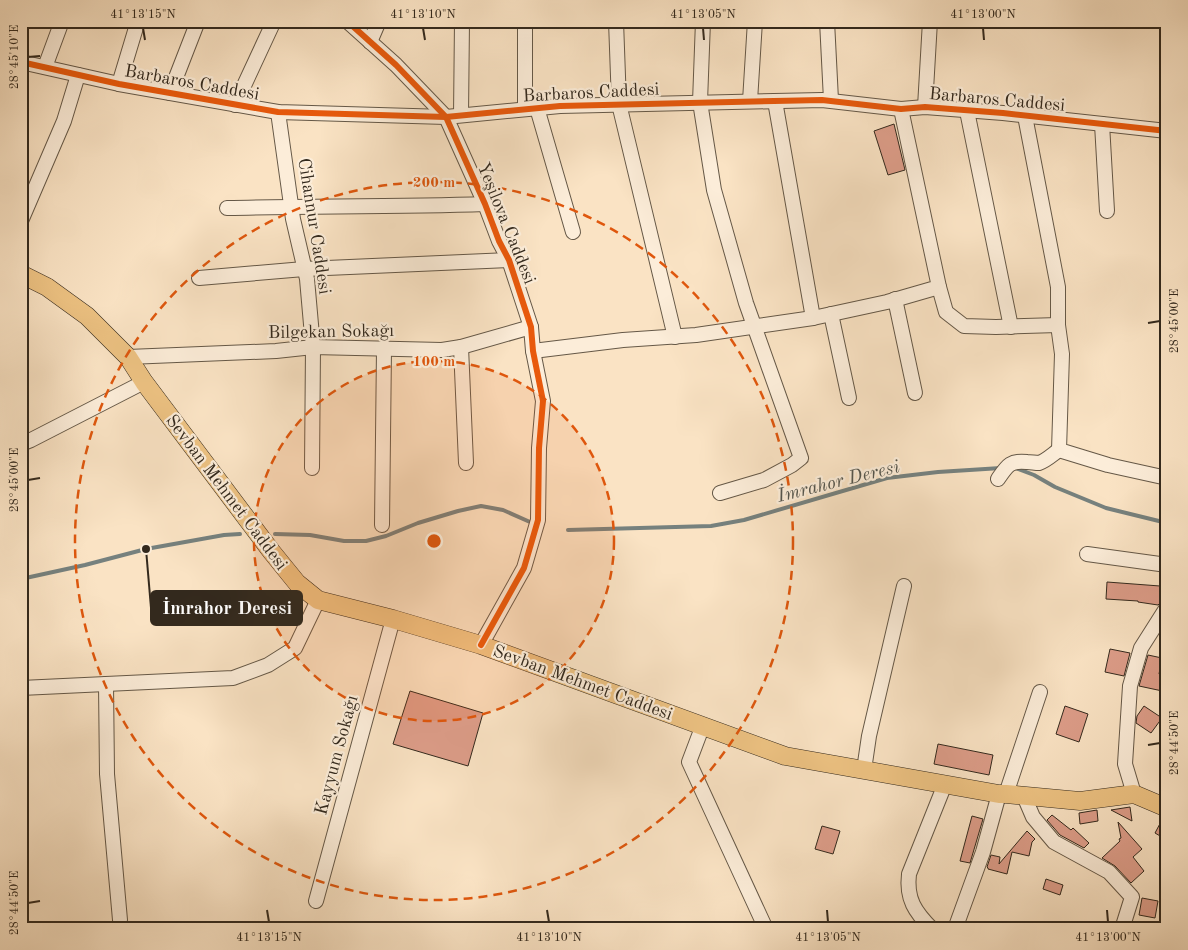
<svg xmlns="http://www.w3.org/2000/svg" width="1188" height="950" viewBox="0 0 1188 950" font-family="'Old Standard TT',serif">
<rect width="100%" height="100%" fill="#fae3c4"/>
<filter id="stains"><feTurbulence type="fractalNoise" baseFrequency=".004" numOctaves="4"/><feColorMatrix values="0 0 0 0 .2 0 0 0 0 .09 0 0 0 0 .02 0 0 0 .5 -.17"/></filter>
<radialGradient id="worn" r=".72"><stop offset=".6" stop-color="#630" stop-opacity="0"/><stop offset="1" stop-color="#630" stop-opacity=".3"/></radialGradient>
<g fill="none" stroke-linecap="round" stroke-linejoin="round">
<g stroke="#76817e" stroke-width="4">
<polyline points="1013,467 1034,475 1055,487 1106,508 1167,523"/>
<polyline points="568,530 711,526 744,520 887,478 938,472 1001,468"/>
<polyline points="275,534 310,535 344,541 366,541 386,536 418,523 458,511 481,506 503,510 530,522"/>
<polyline points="21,579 85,565 146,549 224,535 240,534"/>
</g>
</g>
<g fill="#dd9d89" stroke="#33291d">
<polygon points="894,124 905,170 888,175 874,131"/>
<polygon points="1107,582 1160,586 1160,590 1167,591 1167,598 1163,600 1158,605 1138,602 1138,601 1106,599"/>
<polygon points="1110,649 1130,653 1124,676 1105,672"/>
<polygon points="1148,655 1162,658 1159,674 1167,674 1167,692 1139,686"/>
<polygon points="410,691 483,713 468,766 393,744"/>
<polygon points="1065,706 1088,714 1079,742 1056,734"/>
<polygon points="1144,706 1162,718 1151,733 1136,723 1137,716"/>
<polygon points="938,744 993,755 989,775 934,764"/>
<polygon points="1130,807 1132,821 1111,810"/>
<polygon points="1097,810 1098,821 1080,824 1079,813"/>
<polygon points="1052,815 1071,830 1073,828 1089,843 1084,848 1060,835 1047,820"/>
<polygon points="972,816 983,819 970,863 960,861"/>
<polygon points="1163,818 1167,818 1167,840 1155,833"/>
<polygon points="1118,822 1142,849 1133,857 1144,871 1131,883 1115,866 1102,858 1120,841 1119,839 1121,838"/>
<polygon points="822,826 840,831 833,854 815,849"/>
<polygon points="1027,831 1035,839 1032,842 1029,856 1012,852 1007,874 988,869 988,868 987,867 991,855 1000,857 999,864"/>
<polygon points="1046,879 1063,885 1060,895 1043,889"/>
<polygon points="1142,898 1158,901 1155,918 1139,915"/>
</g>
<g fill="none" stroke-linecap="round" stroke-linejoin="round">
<defs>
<g id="minor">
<polyline points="347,21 396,65 446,117 485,204 499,241 509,260 531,327 533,351 543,401 539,448 538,520 524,568 481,645"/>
<polyline points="525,21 525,109"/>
<polyline points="616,21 619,104 675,337"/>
<polyline points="703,21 700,102 714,190 746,303 801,458 792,465 764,480 720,493"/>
<polyline points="827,21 831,100"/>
<polyline points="370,42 379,21"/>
<polyline points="21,62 119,84 278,112 446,117 560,106 822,100 901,109 925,107 1003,113 1167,131"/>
<polyline points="45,67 62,21"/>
<polyline points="119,84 138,21"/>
<polyline points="170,93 198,21"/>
<polyline points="750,101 755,21"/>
<polyline points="775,101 813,318"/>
<polyline points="235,105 274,21"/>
<polyline points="925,107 930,21"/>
<polyline points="537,108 573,232"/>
<polyline points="967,111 1011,327"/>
<polyline points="278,112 293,219 307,279 313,347 312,468"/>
<polyline points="461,115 462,21"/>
<polyline points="1025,116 1058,287 1058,325 1062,354 1059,450 1108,465 1167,478"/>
<polyline points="1102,124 1107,211"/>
<path d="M227,208C313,206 399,207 485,204"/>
<polyline points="21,221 64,121 78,75"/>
<polyline points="199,278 304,269 509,260"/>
<polyline points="939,287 946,312 964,326 996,327 1058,325"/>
<polyline points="895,299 915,393"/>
<polyline points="831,314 849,398"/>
<polyline points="461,347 466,463"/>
<polyline points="533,351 623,340 696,335 813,318 887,302 939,287 901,109"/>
<polyline points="128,357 276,351 313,347 442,350 461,347 531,327"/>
<polyline points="21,444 31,440 144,382"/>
<path d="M998,479C1007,466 1010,460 1027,462C1031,462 1035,463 1039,463C1046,461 1053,454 1059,450"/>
<polyline points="382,525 384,349"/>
<polyline points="1087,554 1167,565"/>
<polyline points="106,684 107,774 120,920"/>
<polyline points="21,688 233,678 268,665 295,648 318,600"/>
<polyline points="703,725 689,762 766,929"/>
<polyline points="864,770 869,736 904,586"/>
<polyline points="1006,794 1040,692"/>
<polyline points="1134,794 1125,764 1130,686 1141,648 1167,607"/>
<polyline points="1024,796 1033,817 1054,842 1109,872 1132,897 1122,929"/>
<polyline points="316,901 393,619"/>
<path d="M932,929C915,912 906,899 909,874L945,784"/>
<polyline points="955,929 983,852 999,794"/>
</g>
<polyline id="major" points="21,274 47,287 87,316 128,357 144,382 271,551 297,583 318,600 393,619 481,645 785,756 999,794 1006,794 1080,801 1134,794 1167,808"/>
</defs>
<use href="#minor" stroke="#655847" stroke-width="16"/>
<use href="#major" stroke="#33291d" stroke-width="19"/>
<use href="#minor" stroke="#fcedd9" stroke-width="14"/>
<use href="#major" stroke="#edc282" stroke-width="18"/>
<defs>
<g id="cycleway">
<polyline points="347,21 396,65 446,117 485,204 499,241 509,260 531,327 533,351 543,401 539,448 538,520 524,568 481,645"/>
<polyline points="21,62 119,84 278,112 446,117 560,106 822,100 901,109 925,107 1003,113 1167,131"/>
</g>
</defs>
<use href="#cycleway" stroke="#fcedd9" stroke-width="9"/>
<use href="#cycleway" stroke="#e8590c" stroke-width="6"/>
</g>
<path fill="none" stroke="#33291d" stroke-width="2" d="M143,28L145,40M423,28L425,40M703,28L704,40M983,28L984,40M28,57L40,56M1148,323L1160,321M28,480L40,478M1148,745L1160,743M28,903L40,901M267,910L269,922M547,910L549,922M827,910L828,922M1107,910L1108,922"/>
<circle cx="434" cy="541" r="180" fill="#df570d" fill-opacity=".12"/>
<g fill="none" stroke="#df570d" stroke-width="2.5" stroke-dasharray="9 6">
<circle cx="434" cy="541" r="180"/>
<circle cx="434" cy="541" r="359"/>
</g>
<g text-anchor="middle" stroke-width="4.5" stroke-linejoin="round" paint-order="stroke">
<g font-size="18" fill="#33291d" stroke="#fcedd9">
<text transform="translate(192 82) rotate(10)" y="6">Barbaros Caddesi</text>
<text transform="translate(591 92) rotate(-3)" y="6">Barbaros Caddesi</text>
<text transform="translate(997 99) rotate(5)" y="6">Barbaros Caddesi</text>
<text transform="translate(507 223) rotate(68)" y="6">Yeşilova Caddesi</text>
<text transform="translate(315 226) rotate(81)" y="6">Cihannur Caddesi</text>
<text transform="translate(331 331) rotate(-1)" y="6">Bilgekan Sokağı</text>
<text transform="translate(227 492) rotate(53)" y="6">Sevban Mehmet Caddesi</text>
<text transform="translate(583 682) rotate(20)" y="6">Sevban Mehmet Caddesi</text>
<text transform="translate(336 755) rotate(-75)" y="6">Kayyum Sokağı</text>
</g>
<g font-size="19" font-style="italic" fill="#54554d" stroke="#fcedd9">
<text transform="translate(838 480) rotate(-14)" y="7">İmrahor Deresi</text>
</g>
</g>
<circle cx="434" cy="541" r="8" fill="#df570d" stroke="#fcedd9" stroke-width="2.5"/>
<g font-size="15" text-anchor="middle" font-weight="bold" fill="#df570d" stroke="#fcedd9" stroke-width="4.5" stroke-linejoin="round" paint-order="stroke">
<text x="434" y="187">200 m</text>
<text x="434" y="366">100 m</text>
</g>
<path fill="none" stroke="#33291d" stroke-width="2" d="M146 549L151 608"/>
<circle fill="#33291d" stroke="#fcedd9" stroke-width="2" cx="146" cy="549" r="5"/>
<rect fill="#33291d" stroke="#33291d" stroke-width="2" x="151" y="591" width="151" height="34" rx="5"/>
<g font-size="19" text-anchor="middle" font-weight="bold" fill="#fff">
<text x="227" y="614">İmrahor Deresi</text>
</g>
<rect width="1188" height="950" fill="none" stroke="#fae3c4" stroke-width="55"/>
<rect x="28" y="28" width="1132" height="894" fill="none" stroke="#33291d" stroke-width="2"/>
<g font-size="12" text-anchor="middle" fill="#33291d">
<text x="143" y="18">41°13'15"N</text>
<text x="423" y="18">41°13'10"N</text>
<text x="703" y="18">41°13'05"N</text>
<text x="983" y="18">41°13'00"N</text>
<text transform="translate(14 57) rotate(-90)" y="4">28°45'10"E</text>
<text transform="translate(1174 321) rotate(-90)" y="4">28°45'00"E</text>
<text transform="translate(14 480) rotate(-90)" y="4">28°45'00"E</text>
<text transform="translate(1174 743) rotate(-90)" y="4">28°44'50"E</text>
<text transform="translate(14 903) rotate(-90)" y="4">28°44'50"E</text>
<text x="269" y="941">41°13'15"N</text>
<text x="549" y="941">41°13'10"N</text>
<text x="828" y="941">41°13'05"N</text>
<text x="1108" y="941">41°13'00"N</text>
</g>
<rect width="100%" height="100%" filter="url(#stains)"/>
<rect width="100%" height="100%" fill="url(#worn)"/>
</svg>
